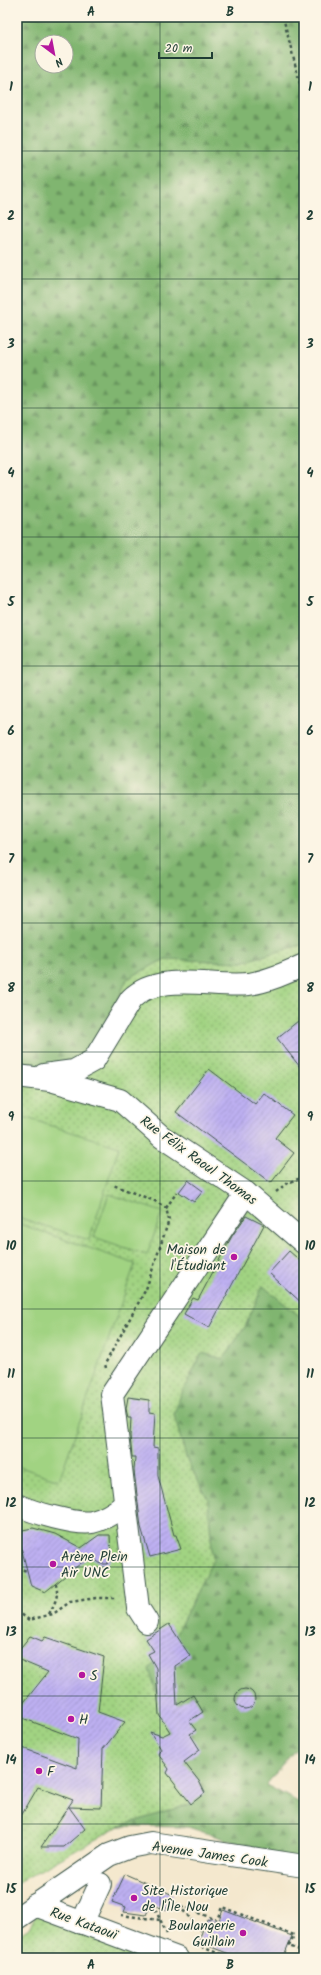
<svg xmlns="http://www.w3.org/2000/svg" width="321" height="1975" viewBox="0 0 321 1975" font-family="Kalam,sans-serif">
<defs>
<pattern id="grass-dots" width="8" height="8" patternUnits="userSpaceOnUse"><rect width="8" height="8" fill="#a1d382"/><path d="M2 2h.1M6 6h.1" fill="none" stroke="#83ac6b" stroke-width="1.8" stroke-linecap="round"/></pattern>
<pattern id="forest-firs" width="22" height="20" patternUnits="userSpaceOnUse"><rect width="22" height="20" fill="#80b570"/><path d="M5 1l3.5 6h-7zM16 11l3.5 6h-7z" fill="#68945d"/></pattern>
<pattern id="building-hatch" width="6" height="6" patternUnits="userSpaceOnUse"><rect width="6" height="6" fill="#beb0f2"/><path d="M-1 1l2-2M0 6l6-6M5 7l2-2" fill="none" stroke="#9a90c5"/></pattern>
</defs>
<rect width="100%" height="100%" fill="#fcf5e5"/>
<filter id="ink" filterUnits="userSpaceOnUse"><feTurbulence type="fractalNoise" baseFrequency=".025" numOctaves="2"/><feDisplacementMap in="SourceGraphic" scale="8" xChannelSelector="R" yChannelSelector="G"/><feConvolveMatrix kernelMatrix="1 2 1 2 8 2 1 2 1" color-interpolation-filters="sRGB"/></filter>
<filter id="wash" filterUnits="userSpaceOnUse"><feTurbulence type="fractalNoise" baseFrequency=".012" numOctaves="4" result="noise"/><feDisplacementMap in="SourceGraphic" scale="16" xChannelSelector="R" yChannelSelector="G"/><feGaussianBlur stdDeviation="0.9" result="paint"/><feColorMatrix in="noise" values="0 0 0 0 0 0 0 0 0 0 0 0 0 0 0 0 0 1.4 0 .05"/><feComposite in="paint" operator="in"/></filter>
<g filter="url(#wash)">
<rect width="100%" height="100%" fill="#f4e8ce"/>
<g fill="url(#grass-dots)" stroke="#60885b">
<polygon points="304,944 304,1320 263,1286 245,1327 223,1359 202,1353 180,1397 174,1415 187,1460 208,1499 213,1560 173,1640 191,1804 120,1826 17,1883 17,1086 93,1056 127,979 165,959 242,962"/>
<polygon points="36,1914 153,1958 17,1958 17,1936 29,1928"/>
</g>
<g fill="url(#forest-firs)" stroke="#507952" fill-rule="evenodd">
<path d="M17,17H304V944L242,962L165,959L127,979L93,1056L17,1086ZM42,42H66V66H42Z"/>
<polygon points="263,1286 304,1320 304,1745 294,1751 266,1785 304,1805 304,1858 290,1858 227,1840 188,1827 120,1826 191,1804 149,1669 173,1640 213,1560 208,1499 187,1460 174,1415 180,1397 202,1353 223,1359 245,1327"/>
</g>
<g fill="#a1d382" stroke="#60885b">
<polygon points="17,1115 119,1147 89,1240 17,1217"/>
<polygon points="109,1194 162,1212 147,1255 94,1237"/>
<polygon points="17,1223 135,1264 59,1480 17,1466"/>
</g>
<g id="blocks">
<g fill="url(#building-hatch)">
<polygon points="298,1021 304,1028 304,1072 277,1038"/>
<polygon points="209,1069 255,1104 264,1093 293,1115 275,1138 294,1153 271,1183 176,1112"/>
<polygon points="188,1180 203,1191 194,1202 179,1192"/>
<polygon points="246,1216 264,1225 209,1328 184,1314 193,1298 198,1300 232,1236"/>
<polygon points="289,1251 304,1264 304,1305 269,1273"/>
<polygon points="128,1397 149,1400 149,1412 155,1413 153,1447 158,1448 158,1476 174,1535 176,1535 181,1549 150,1557 141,1527 134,1471 135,1457 132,1457 130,1436 131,1418 128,1418 126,1409"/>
<polygon points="33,1528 55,1534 81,1548 99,1535 110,1535 111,1559 107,1564 101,1564 90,1556 45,1592 31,1586 17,1531"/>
<polygon points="169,1624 190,1656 175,1666 177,1705 193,1695 203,1712 189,1721 196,1730 190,1734 200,1750 184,1762 199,1781 205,1793 191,1804 167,1773 169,1769 158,1754 161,1749 150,1732 162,1736 170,1732 159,1715 156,1668 148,1654 154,1651 146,1639"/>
<polygon points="30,1636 42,1641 45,1637 104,1657 98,1712 125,1722 103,1749 101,1808 69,1807 85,1829 64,1847 41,1847 73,1800 38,1787 17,1823 17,1746 77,1768 78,1739 17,1716 17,1711 48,1672 17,1659 17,1652"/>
<circle cx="245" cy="1699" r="10"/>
<polygon points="125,1874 173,1895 166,1910 151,1904 146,1915 124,1912 126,1907 112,1902"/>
<polygon points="223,1910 292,1936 283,1958 240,1958 198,1942 207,1919 218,1923"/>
</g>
</g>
</g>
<g filter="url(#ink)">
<use href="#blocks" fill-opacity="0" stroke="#3f574b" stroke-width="1"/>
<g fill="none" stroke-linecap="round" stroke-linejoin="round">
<defs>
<g id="minor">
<path d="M44,1075L74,1071L94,1060L131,999C159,971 213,988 249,984C268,981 286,973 304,965"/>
<polyline points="17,1076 50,1080 120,1100 162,1137 246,1193 304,1243"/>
<path d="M17,1505C32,1512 76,1525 92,1522C105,1519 114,1513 124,1505"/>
<polyline points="147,1622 138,1608 112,1394 246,1193"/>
<polyline points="35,1905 177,1958"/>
<polyline points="82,1923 100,1884"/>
</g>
<polyline id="major" points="17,1918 109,1855 130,1847 151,1843 304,1866"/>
</defs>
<use href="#minor" stroke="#3f574b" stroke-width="24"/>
<use href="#major" stroke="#3f574b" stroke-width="24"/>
<g stroke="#3f574b" stroke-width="2.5" stroke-dasharray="3 3" stroke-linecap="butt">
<polyline points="283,17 304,99"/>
<polyline points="276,1192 287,1183 304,1177"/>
<polyline points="166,1208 177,1192"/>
<polyline points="106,1368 105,1364 146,1289 169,1220 166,1208 155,1201 113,1185"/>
<polyline points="17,1568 27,1571"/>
<polyline points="17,1611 29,1620 53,1614 70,1602 96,1598 117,1598"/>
<path d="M49,1614C55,1603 59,1596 56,1584"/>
<polyline points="170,1902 217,1920 222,1907 294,1935 289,1946 302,1951 299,1958"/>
<polyline points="179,1906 202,1931"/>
<polyline points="149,1908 156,1911 167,1934"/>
<polyline points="121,1915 160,1920"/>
<polyline points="196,1945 231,1958"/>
</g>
<use href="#minor" stroke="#fff" stroke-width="22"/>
<use href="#major" stroke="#fff" stroke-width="22"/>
</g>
</g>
<path fill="none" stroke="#1f3d34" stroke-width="1" stroke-opacity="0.55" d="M160,17V1958M17,151H304M17,279H304M17,408H304M17,537H304M17,666H304M17,794H304M17,923H304M17,1052H304M17,1181H304M17,1309H304M17,1438H304M17,1567H304M17,1696H304M17,1824H304"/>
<g fill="#b5179e" stroke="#fcf5e5" stroke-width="1.5">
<circle cx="234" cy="1257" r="4"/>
<circle cx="53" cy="1564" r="4"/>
<circle cx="82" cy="1675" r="4"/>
<circle cx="71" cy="1719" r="4"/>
<circle cx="39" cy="1771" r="4"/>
<circle cx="134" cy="1898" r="4"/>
<circle cx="243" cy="1933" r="4"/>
</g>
<g text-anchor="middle" stroke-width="3.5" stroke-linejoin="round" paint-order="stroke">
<g font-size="14" fill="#1f3d34" stroke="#fcf5e5">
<text transform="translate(199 1160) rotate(36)" y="5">Rue Félix Raoul Thomas</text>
<text transform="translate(210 1854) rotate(8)" y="5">Avenue James Cook</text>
<text transform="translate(84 1923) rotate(20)" y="5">Rue Kataouï</text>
</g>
<g font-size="14" fill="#1f3d34" stroke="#fcf5e5" text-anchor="start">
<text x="226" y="1254" text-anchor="end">Maison de<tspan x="226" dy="16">l'Étudiant</tspan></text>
<text x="61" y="1561">Arène Plein<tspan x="61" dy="16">Air UNC</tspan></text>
<text x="90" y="1680">S</text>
<text x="79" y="1724">H</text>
<text x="47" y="1776">F</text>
<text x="142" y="1895">Site Historique<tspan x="142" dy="16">de l'Île Nou</tspan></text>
<text x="235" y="1930" text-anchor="end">Boulangerie<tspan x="235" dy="16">Guillain</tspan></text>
</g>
</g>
<rect width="321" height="1975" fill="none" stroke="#fcf5e5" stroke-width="44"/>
<g transform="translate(54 54) rotate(148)"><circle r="19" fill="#fcf5e5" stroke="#a4ab9e"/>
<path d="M0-3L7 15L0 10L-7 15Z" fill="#b5179e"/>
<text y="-6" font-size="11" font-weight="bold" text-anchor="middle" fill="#1f3d34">N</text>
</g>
<path d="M159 52v6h53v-6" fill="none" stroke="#1f3d34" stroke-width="2"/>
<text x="165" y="52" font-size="12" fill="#1f3d34" stroke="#fcf5e5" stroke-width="3" paint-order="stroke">20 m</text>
<rect x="22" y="22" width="277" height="1931" fill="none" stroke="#1f3d34" stroke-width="1.5"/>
<g font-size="13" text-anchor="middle" font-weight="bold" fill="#1f3d34">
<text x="91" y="16">A</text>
<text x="230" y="16">B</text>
<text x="11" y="91">1</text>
<text x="310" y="91">1</text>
<text x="11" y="220">2</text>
<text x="310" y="220">2</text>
<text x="11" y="348">3</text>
<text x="310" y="348">3</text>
<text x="11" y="477">4</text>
<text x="310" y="477">4</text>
<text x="11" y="606">5</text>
<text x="310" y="606">5</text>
<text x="11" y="735">6</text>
<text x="310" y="735">6</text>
<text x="11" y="863">7</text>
<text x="310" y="863">7</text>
<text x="11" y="992">8</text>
<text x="310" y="992">8</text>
<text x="11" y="1121">9</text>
<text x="310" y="1121">9</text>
<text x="11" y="1250">10</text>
<text x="310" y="1250">10</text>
<text x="11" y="1378">11</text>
<text x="310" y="1378">11</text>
<text x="11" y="1507">12</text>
<text x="310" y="1507">12</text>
<text x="11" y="1636">13</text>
<text x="310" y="1636">13</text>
<text x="11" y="1764">14</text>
<text x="310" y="1764">14</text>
<text x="11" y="1893">15</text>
<text x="310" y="1893">15</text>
<text x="91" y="1969">A</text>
<text x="230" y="1969">B</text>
</g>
</svg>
